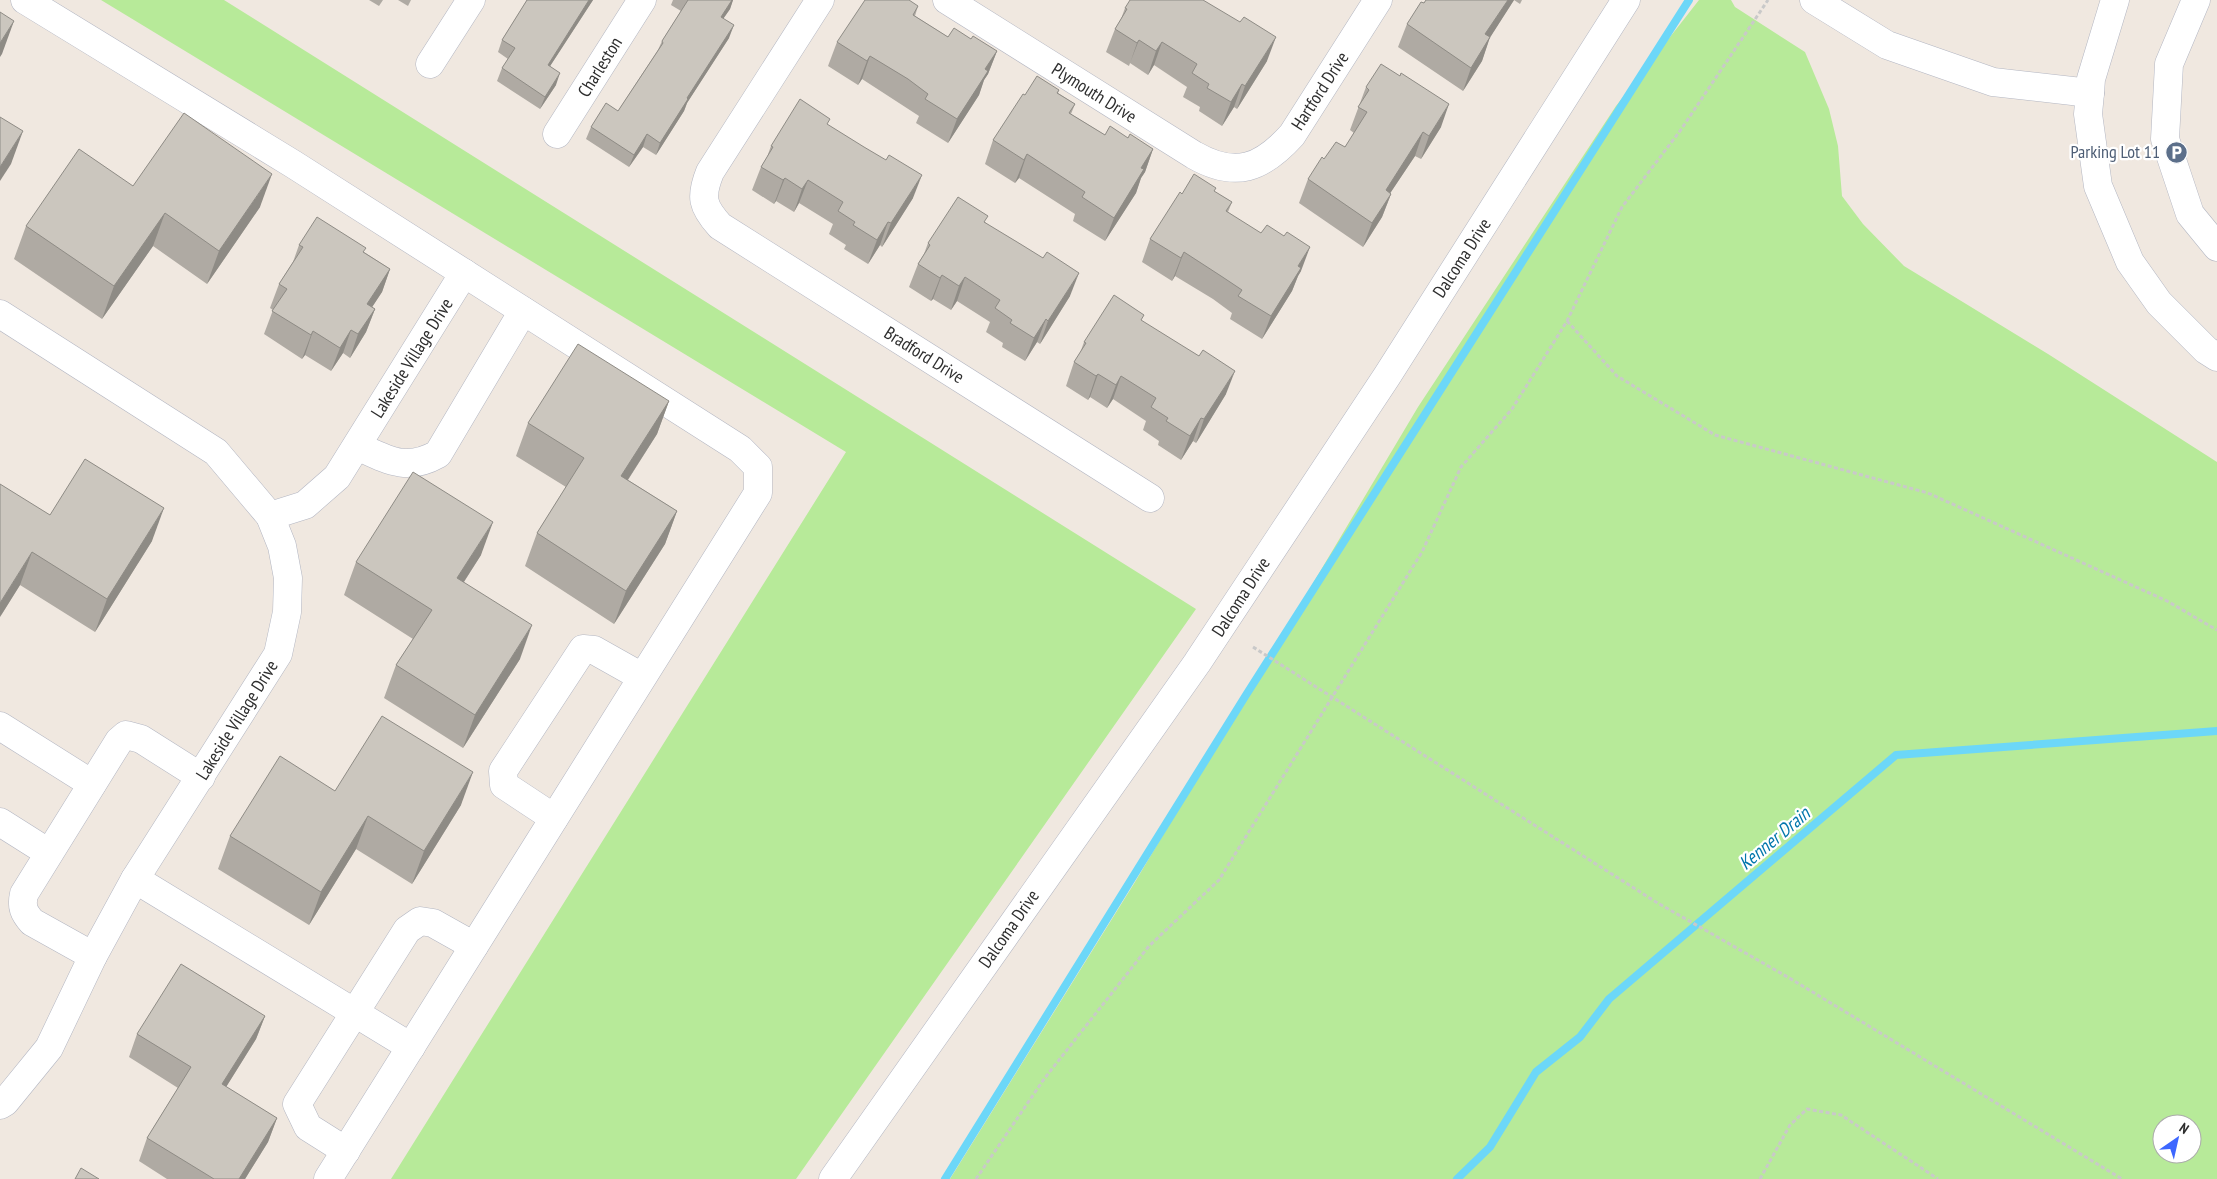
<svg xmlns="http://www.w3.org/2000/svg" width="2217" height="1179" viewBox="0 0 2217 1179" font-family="'PT Sans Narrow',sans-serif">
<rect width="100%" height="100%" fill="#f0e8e0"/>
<g fill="#b7ea99" fill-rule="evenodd">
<polygon points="101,0 224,0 1196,609 796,1179 391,1179 846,452"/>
<path d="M1699,0H1731L1735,7L1805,52L1829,109L1838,146L1842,196L1863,224L1904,266L2048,354L2217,462V1179H950L1135,882L1418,407L1616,106ZM2162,1124H2192V1154H2162Z"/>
</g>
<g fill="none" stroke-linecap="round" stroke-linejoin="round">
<g stroke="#6cd7f8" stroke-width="8">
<polyline points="945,1179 1246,695 1689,0"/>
<polyline points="1457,1179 1490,1147 1536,1072 1580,1037 1609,999 1896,755 2217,731"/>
</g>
<defs>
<g id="minor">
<polyline points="25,0 293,164 740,449 758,467 758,493 328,1179"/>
<path d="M820,0L710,172C700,197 702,206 720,226L1150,498"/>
<path d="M947,0L1194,155C1236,179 1262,168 1292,135L1378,0"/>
<polyline points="1814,0 1887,45 1993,82 2090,93"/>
<polyline points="2115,0 2091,79 2090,93 2088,114 2098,186 2130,262 2159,303 2206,350 2217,357"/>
<polyline points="2196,0 2169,64 2165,139 2190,214 2217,247"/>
<polyline points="430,64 471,0"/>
<polyline points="557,134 642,0"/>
<polyline points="0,314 216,452 270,516 282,546 288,578 287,612 278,654 135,879 93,956 49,1048 5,1102 0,1105"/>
<path d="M357,446C388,460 406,472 438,454L523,311"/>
<polyline points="270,516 305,505 337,477 464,273"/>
<polyline points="0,726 92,784"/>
<polyline points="554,818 504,785 503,771 583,649 594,650 642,677"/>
<polyline points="0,822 49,853"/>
<polyline points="135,879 411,1047"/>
<path d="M93,956L32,922C24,913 21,907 24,894L119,741L126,735L141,739L201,777"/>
<polyline points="346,1151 308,1127 297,1104 407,930 420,921 433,923 474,946"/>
<polyline points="833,1179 1197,663 1387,376 1626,0"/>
</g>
</defs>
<use href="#minor" stroke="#b3b6c2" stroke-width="29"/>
<g stroke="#c9c9c9" stroke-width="3" stroke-dasharray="4 2.5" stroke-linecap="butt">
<polyline points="1567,321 1617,376 1715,435 1928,493 2167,601 2217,630"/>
<polyline points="1253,647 1656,902 1791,979 2122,1179"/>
<polyline points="976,1179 1044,1079 1149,946 1219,880 1422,552 1461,467 1512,409 1567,321 1622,207 1680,131 1768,0"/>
<polyline points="1760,1179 1790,1125 1807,1109 1841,1115 1938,1179"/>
</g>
<use href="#minor" stroke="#fff" stroke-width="28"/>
</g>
<g fill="#afaaa3">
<polygon points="369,0 383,0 379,6"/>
<polygon points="398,0 411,0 408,6"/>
<polygon points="527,0 593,0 550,66 556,85 540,109 497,81 502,68 508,59 498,52 502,40"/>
<polygon points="673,0 733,0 730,9 723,19 729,38 687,103 684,111 656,155 643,147 629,167 586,139 591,127 618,111 658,50 662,41 681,11 671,5"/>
<polygon points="1426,0 1514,0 1490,37 1482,61 1463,91 1398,47 1407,24"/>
<polygon points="1514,0 1522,0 1520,4"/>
<polygon points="918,6 915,16 948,37 971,39 997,51 988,74 984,80 979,95 948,143 916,123 919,116 899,103 862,79 858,85 828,66 837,42"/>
<polygon points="1125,8 1267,61 1237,109 1234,107 1222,126 1199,111 1200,107 1183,97 1187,87 1154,65 1148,75 1130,63 1129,66 1106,52 1115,29 1121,19"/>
<polygon points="1366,87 1441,127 1421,159 1415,156 1390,193 1391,194 1382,217 1363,247 1299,203 1308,179 1345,147 1354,133 1350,130"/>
<polygon points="1059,90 1058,93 1075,104 1071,114 1105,135 1128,138 1153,149 1145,172 1141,178 1136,193 1105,241 1073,221 1075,214 1019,178 1015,183 985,164 993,140 1025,95"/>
<polygon points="828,125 913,198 882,247 880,245 868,264 844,249 846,245 829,234 833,224 799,203 794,212 776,201 774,204 752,190 761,167 767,157 771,146"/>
<polygon points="133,186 260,207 207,284 153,246 102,319 14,259 26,226"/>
<polygon points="1215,192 1232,202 1228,212 1301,271 1298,276 1292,291 1262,339 1230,319 1232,313 1213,299 1175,276 1172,281 1142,262 1150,239 1182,194"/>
<polygon points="985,222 1070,296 1040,344 1037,342 1025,361 1002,347 1003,343 986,332 990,322 957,301 951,310 933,299 931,301 909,287 918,264 924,254 928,243"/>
<polygon points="299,245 364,252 390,269 382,292 372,307 375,309 366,332 350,358 343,353 331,371 305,355 302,359 264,334 273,310 270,308 279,284 293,262"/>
<polygon points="1142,321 1226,394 1196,443 1193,441 1181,460 1158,445 1159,441 1143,430 1146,421 1113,399 1107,408 1090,397 1088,400 1066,386 1074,362 1080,353 1084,342"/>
<polygon points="669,401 657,434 628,480 677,511 665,544 614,624 525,566 537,533 566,487 516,456 528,423"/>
<polygon points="50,515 152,541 95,632 20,585 0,617"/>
<polygon points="481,555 464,582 520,659 463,748 384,698 396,665 413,639 344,595 356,562"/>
<polygon points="335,791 461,805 412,884 356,849 309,925 218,869 230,836"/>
<polygon points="265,1016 256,1039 226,1087 277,1118 268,1142 245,1179 167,1179 139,1161 147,1138 178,1088 129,1057 137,1034"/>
</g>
<g fill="#8e8b85">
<polygon points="589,0 593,0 543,77 548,65"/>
<polygon points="732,0 733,0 730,9 716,29 721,17"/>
<polygon points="1508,0 1514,0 1477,58 1485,34"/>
<polygon points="14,21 2,54 0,57 0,43"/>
<polygon points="734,25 729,38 687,103 684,111 656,155 660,143 687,98"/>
<polygon points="1276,37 1267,61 1237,109 1245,86"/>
<polygon points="1490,37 1482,61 1463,91 1471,68"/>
<polygon points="1139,40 1130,63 1129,66 1137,43"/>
<polygon points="1162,42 1154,65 1148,75 1156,51"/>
<polygon points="997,51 988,74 984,80 979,95 948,143 957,119 985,69"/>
<polygon points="870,56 862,79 858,85 867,61"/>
<polygon points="560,73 556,85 540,109 545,97"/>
<polygon points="1242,84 1234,107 1222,126 1231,102"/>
<polygon points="1449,104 1441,127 1421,159 1429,136"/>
<polygon points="23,131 11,164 0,181 0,167"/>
<polygon points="1423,132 1415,156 1377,213 1386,190"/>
<polygon points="647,134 643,147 629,167 634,155"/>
<polygon points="1153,149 1145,172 1141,178 1136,193 1105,241 1114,218 1141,168"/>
<polygon points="1027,154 1019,178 1015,183 1024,160"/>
<polygon points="272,174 260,207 207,284 219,251"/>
<polygon points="922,175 913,198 882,247 891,223"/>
<polygon points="785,178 776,201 774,204 783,180"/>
<polygon points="808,180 799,203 794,212 802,189"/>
<polygon points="1391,194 1382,217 1363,247 1372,223"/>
<polygon points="165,213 153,246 102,319 114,286"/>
<polygon points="888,222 880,245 868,264 877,240"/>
<polygon points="1310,247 1301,271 1298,276 1292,291 1262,339 1271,316 1298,266"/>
<polygon points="1184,252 1175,276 1172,281 1181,258"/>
<polygon points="390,269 382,292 359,327 367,304"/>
<polygon points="1079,273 1070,296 1040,344 1048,321"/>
<polygon points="942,275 933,299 931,301 940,278"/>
<polygon points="965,277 957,301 951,310 959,286"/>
<polygon points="375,309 366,332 350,358 358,334"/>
<polygon points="1046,319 1037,342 1025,361 1034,338"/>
<polygon points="351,330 343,353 331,371 340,348"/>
<polygon points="313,331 305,355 302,359 311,335"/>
<polygon points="1235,371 1226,394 1196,443 1204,419"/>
<polygon points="1098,374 1090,397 1088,400 1096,376"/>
<polygon points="1121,376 1113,399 1107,408 1116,385"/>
<polygon points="669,401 657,434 609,509 621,476"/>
<polygon points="1201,418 1193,441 1181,460 1190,436"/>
<polygon points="164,508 152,541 95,632 107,599"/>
<polygon points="677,511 665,544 614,624 626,591"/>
<polygon points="493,522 481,555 445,611 457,578"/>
<polygon points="32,552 20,585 0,617 0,603"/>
<polygon points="532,625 520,659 463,748 475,715"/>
<polygon points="473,772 461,805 412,884 424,851"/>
<polygon points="368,816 356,849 309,925 321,892"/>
<polygon points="265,1016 256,1039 213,1108 222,1084"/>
<polygon points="277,1118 268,1142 245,1179 239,1179"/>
</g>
<g fill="#cbc6be" stroke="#8e8b85">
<polygon points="527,0 589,0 548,65 560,73 545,97 502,68 515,48 502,40"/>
<polygon points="688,0 732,0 721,17 734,25 687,98 688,99 660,143 647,134 634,155 591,127 606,103 618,111 663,43 662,41"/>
<polygon points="865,0 909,0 918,6 913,15 948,37 954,28 971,39 973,36 997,51 985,69 988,71 957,119 925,99 928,94 908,79 870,56 867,61 837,42"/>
<polygon points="1130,0 1203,0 1240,22 1244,17 1276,37 1245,86 1242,84 1231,102 1207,88 1209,84 1192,73 1197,64 1162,42 1156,51 1139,40 1137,43 1115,29 1127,9 1125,8"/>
<polygon points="1426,0 1508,0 1485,34 1490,37 1471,68 1407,24 1421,2 1424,3"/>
<polygon points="0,12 14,21 0,43"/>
<polygon points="1381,64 1400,76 1401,73 1449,104 1429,136 1423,132 1386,190 1391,194 1372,223 1308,179 1322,157 1324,159 1336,142 1345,147 1367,112 1358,107 1369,90 1366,87"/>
<polygon points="1037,76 1059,90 1057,93 1075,104 1069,113 1105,135 1110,126 1128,138 1130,134 1153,149 1141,168 1144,169 1114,218 1082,197 1085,192 1027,154 1024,160 993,140 1023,94 1025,95"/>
<polygon points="800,99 830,119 827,124 864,147 886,160 889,155 922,175 891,223 888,222 877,240 853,225 855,222 838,211 843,202 808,180 802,189 785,178 783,180 761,167 773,147 771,146"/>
<polygon points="184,113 272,174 219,251 165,213 114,286 26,226 79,149 133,186"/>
<polygon points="0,117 23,131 0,167"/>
<polygon points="1194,174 1216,188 1214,191 1232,202 1226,211 1261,233 1267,225 1284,236 1287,232 1310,247 1298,266 1301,268 1271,316 1238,296 1242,290 1221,276 1184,252 1181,258 1150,239 1180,192 1182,194"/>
<polygon points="958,197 988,216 984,222 1022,245 1043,258 1047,252 1079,273 1048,321 1046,319 1034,338 1010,323 1012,320 995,308 1000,300 965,277 959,286 942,275 940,278 918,264 930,245 928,243"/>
<polygon points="317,217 366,248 363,252 390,269 367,304 375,309 358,334 351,330 340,348 313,331 311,335 272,311 287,289 279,284 303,247 299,245"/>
<polygon points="1114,295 1144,315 1141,320 1178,343 1199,356 1203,350 1235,371 1204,419 1201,418 1190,436 1166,421 1168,418 1151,407 1156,398 1121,376 1116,385 1098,374 1096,376 1074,362 1086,343 1084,342"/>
<polygon points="578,344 669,401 621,476 677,511 626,591 537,533 584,458 528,423"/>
<polygon points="85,459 164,508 107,599 32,552 0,603 0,484 50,515"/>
<polygon points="413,472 493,522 457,578 532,625 475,715 396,665 432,610 356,562"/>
<polygon points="382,716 473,772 424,851 368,816 321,892 230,836 280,756 335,791"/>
<polygon points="181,964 265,1016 222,1084 277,1118 239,1179 214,1179 147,1138 191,1067 137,1034"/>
<polygon points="81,1168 99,1179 75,1179"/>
</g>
<defs>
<symbol id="parking-disc" viewBox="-11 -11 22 22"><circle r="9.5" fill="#5c6f8a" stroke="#fff"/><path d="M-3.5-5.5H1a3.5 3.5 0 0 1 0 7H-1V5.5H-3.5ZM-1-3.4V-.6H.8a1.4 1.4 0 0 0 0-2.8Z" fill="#fff"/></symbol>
</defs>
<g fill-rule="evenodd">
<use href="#parking-disc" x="2164" y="140" width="25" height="25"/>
</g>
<g text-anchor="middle" stroke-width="4.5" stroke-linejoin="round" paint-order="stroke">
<g font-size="18" fill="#2e2e2e" stroke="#fff">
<text transform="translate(600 67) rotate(-58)" y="6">Charleston</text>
<text transform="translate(1320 91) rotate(-57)" y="6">Hartford Drive</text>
<text transform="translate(1094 93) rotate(32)" y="6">Plymouth Drive</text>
<text transform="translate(1462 258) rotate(-57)" y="6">Dalcoma Drive</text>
<text transform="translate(924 355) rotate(32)" y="6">Bradford Drive</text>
<text transform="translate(412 358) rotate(-58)" y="6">Lakeside Village Drive</text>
<text transform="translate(1241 597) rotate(-57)" y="6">Dalcoma Drive</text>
<text transform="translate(237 720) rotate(-58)" y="6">Lakeside Village Drive</text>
<text transform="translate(1009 929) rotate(-55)" y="6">Dalcoma Drive</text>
</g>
<g font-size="18" fill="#4e5e75" stroke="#fff" text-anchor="end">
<text x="2160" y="158">Parking Lot 11</text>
</g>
<g font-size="19" font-style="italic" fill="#0377ac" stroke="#fff">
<text transform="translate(1774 838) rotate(-40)" y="7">Kenner Drain</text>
</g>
</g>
<g transform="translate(2177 1139) rotate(34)"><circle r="24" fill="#ffffff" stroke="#ababab"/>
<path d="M0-4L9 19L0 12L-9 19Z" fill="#3d67ff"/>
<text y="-8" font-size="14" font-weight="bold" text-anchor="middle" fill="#2e2e2e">N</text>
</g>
</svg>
